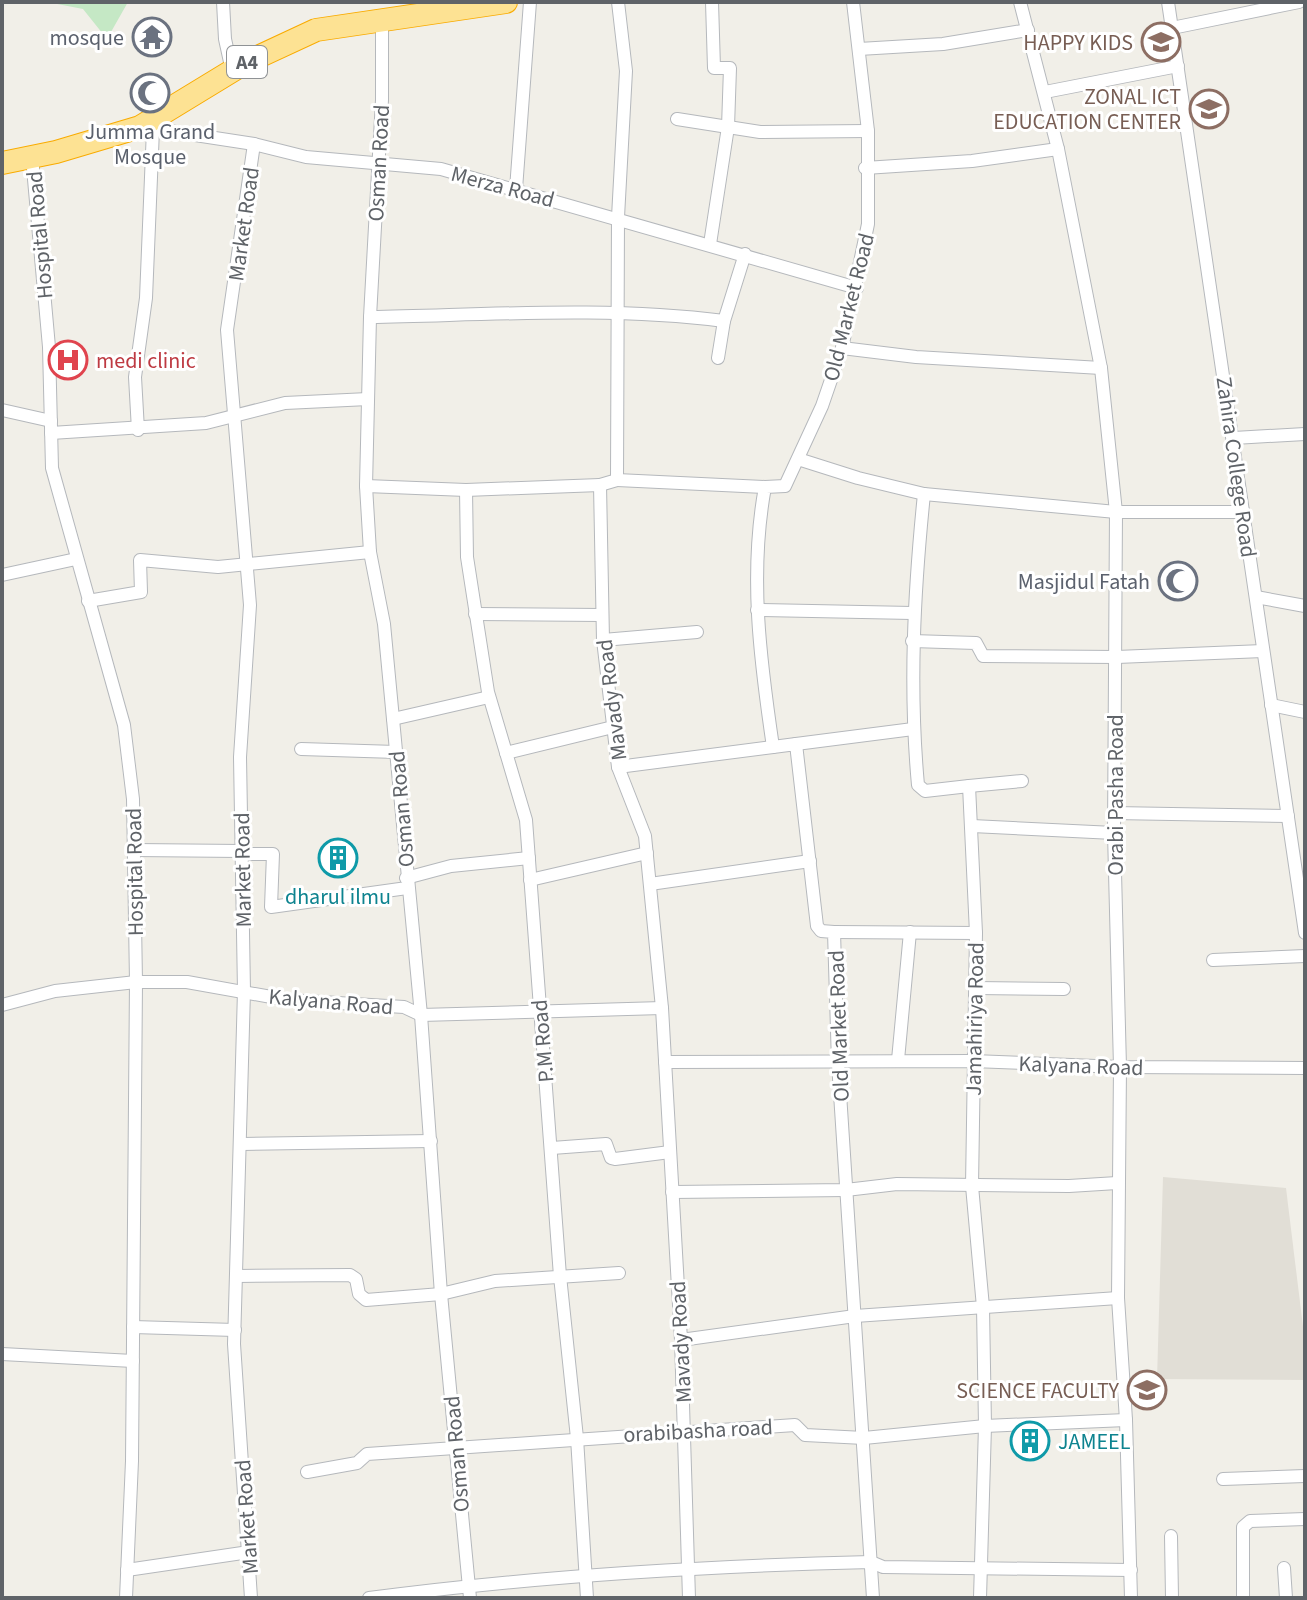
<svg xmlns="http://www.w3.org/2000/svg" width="1307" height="1600" viewBox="0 0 1307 1600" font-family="'Source Sans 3',sans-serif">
<rect width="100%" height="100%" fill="#f1efe8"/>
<polygon fill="#e1ded6" points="1163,1177 1286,1188 1305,1343 1305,1380 1157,1379"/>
<polygon fill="#c5e8c5" points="47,2 128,2 107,39 83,9"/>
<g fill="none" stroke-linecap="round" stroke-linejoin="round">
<defs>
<g id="street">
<polyline points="223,2 225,39 232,71"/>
<polyline points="618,2 626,71 618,217 617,480 600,485 603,640 618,767 645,836 662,1008 681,1340 689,1598"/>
<path d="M853,2L868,131V224L842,348L822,406L785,486L765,487C749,574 760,659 773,747L796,744L817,926L821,931L834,932L838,1063L873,1598"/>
<polyline points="1020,2 1058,149 1101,368 1116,512 1114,833 1120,1067 1118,1298 1126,1420 1131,1598"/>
<polyline points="1168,2 1305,933"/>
<polyline points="382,19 382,100 370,317 366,486 370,552 384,624 421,1015 441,1294 470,1598"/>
<polyline points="1172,28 1299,2"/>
<polyline points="859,49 943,44 1028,30"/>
<polyline points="1045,92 1178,66"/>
<polyline points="677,119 760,132 868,131"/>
<polyline points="143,127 254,144 306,157 441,169 857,288"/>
<polyline points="32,157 49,347 52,468 124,725 133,799 136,982 132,1461 126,1598"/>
<polyline points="865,168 972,161 1058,149"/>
<polyline points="516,189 530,2"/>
<polyline points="710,244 728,127 730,68 714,68 712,2"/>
<path d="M370,317C487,315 607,306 724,321"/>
<polyline points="842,348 916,357 1101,368"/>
<polyline points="718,358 724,321 745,254"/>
<polyline points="2,410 51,421"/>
<polyline points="138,430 135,377 146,298 153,129"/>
<polyline points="51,433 206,423 285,403 368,399"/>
<polyline points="1234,438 1305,434"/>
<polyline points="798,459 858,478 924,494 1116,512 1244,512"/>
<polyline points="617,480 765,487"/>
<polyline points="366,486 466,490 600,485"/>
<polyline points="466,490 467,557 488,692 526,820 560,1276 577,1438 587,1598"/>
<path d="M924,494C914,592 909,687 918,785L925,791L969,786L976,933L972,1186L983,1307L985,1426L980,1598"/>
<polyline points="2,575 76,559"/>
<polyline points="1256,597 1305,606"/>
<polyline points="88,601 141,592 140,560 218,567 370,552"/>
<polyline points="757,610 912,613"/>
<polyline points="475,614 602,615"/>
<polyline points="603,640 697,632"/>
<polyline points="912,641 976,643 983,656 1117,657 1263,651"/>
<polyline points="1271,705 1305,712"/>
<polyline points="393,719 489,697"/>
<polyline points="796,744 913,729"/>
<polyline points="301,749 396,752"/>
<polyline points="506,753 613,727"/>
<polyline points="618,767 773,747"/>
<polyline points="969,786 1022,781"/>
<polyline points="1114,813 1288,816"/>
<polyline points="972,826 1114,833"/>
<polyline points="134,850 242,851"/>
<polyline points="242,854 273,854 271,907 407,888"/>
<polyline points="406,878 451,866 529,858"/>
<polyline points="530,880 647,853"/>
<polyline points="650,884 810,861"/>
<polyline points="834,932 976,933"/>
<polyline points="1213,960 1305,956"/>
<polyline points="975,988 1064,989"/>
<polyline points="2,1005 55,991 136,982 187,982 288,1000 404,1007 421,1015 662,1008"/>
<polyline points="898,1060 910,932"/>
<polyline points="665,1062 973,1061 1120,1067 1305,1068"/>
<polyline points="242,1144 431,1141"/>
<polyline points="552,1148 606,1144 611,1158 615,1159 670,1152"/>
<polyline points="672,1192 846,1190 897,1184 1069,1186 1117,1183"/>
<polyline points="237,1276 350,1275 356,1279 359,1294 366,1300 441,1294 495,1281 619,1273"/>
<polyline points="133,1327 235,1330"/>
<polyline points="681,1340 855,1316 1118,1298"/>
<polyline points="2,1354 133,1361"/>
<polyline points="307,1472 357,1463 367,1454 795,1425 805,1435 864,1438 985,1426 1126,1420"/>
<polyline points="1223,1479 1305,1476"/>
<polyline points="1171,1536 1172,1598"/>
<polyline points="1284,1568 1286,1598"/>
<polyline points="127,1570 249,1552"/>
<polyline points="251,1598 234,1344 244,991 240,757 250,605 227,330 254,144"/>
<path d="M369,1598C536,1576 703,1566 871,1562L883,1567L1131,1570"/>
<polyline points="1243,1598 1243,1527 1250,1521 1305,1519"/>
</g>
<polyline id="highway" points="2,163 56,152 140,127 245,63 316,30 506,2"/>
</defs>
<use href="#street" stroke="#b5b8bc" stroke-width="14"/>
<use href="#highway" stroke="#f9ab00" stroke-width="24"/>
<use href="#street" stroke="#fff" stroke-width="12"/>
<use href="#highway" stroke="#fde293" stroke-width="22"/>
</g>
<defs>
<symbol id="temple-ring" viewBox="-11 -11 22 22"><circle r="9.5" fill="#fff" stroke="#6b7280" stroke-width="1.5"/><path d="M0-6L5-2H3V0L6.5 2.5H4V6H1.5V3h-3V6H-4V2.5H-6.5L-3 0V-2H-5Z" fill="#6b7280"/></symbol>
<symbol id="university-ring" viewBox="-11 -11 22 22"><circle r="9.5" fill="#fff" stroke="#8d6e63" stroke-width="1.5"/><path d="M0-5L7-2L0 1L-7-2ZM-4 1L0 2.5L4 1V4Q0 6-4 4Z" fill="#8d6e63"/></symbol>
<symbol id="mosque-ring" viewBox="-11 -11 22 22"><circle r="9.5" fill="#fff" stroke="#6b7280" stroke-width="1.5"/><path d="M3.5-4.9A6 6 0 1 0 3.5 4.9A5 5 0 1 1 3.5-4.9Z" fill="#6b7280"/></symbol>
<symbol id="hospital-ring" viewBox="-11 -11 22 22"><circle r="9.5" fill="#fff" stroke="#e0444e" stroke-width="1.5"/><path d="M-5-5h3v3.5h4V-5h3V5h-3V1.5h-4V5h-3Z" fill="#e0444e"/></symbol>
<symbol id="building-ring" viewBox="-11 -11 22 22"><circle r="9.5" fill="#fff" stroke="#0f9aa8" stroke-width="1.5"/><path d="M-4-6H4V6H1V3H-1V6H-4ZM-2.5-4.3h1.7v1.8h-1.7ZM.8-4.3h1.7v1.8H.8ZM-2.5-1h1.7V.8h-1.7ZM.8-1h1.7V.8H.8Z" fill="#0f9aa8"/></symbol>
</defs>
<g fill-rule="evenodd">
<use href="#temple-ring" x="130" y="15" width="44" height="44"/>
<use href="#university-ring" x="1139" y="20" width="44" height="44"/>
<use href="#mosque-ring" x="128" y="71" width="44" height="44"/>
<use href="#university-ring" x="1187" y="87" width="44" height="44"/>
<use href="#hospital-ring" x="46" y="338" width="44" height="44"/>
<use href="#mosque-ring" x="1156" y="559" width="44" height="44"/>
<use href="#building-ring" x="316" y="836" width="44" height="44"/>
<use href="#university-ring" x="1125" y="1368" width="44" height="44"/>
<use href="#building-ring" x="1008" y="1419" width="44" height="44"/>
</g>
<g text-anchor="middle" stroke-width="6" stroke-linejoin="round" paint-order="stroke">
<rect fill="#fff" stroke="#8f9295" stroke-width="2" x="227" y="46" width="40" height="32" rx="6"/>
<g font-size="20" font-weight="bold" fill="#5f6368">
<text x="247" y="69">A4</text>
</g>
<g font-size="22" fill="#5b616d" stroke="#fff" text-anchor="end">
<text x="124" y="45">mosque</text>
<text x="150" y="139" text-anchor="middle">Jumma Grand<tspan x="150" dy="25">Mosque</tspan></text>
<text x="1150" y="589">Masjidul Fatah</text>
</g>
<g font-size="22" fill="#785e54" stroke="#fff" text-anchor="end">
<text x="1133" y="50">HAPPY KIDS</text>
<text x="1181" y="104">ZONAL ICT<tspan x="1181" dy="25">EDUCATION CENTER</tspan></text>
<text x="1119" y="1398">SCIENCE FACULTY</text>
</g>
<g font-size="22" fill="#5f6368" stroke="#fff">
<text transform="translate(378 163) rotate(-87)" y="8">Osman Road</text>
<text transform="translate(503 186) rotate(15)" y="8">Merza Road</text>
<text transform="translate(243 224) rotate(-82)" y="8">Market Road</text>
<text transform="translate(39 235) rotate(-95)" y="8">Hospital Road</text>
<text transform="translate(848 307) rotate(-76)" y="8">Old Market Road</text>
<text transform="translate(1237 467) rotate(82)" y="8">Zahira College Road</text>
<text transform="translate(611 700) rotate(-97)" y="8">Mavady Road</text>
<text transform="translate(1115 795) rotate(-90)" y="8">Orabi Pasha Road</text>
<text transform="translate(401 809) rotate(-95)" y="8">Osman Road</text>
<text transform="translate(242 870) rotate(-91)" y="8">Market Road</text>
<text transform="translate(134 872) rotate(-91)" y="8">Hospital Road</text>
<text transform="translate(331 1001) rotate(5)" y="8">Kalyana Road</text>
<text transform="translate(974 1019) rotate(-89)" y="8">Jamahiriya Road</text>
<text transform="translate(838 1026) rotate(-92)" y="8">Old Market Road</text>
<text transform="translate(542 1041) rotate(-95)" y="8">P.M Road</text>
<text transform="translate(1081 1065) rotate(2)" y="8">Kalyana Road</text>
<text transform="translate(680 1342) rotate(-93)" y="8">Mavady Road</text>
<text transform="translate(698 1430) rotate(-3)" y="8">orabibasha road</text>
<text transform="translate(456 1454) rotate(-95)" y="8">Osman Road</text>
<text transform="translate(246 1517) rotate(-94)" y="8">Market Road</text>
</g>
<g font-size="22" fill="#be3a42" stroke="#fff" text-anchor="start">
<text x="96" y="368">medi clinic</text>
</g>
<g font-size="22" fill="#0d838f" stroke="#fff">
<text x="338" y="904">dharul ilmu</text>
<text x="1058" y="1449" text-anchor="start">JAMEEL</text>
</g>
</g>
<rect width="1307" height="1600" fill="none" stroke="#5f6368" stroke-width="8"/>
</svg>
